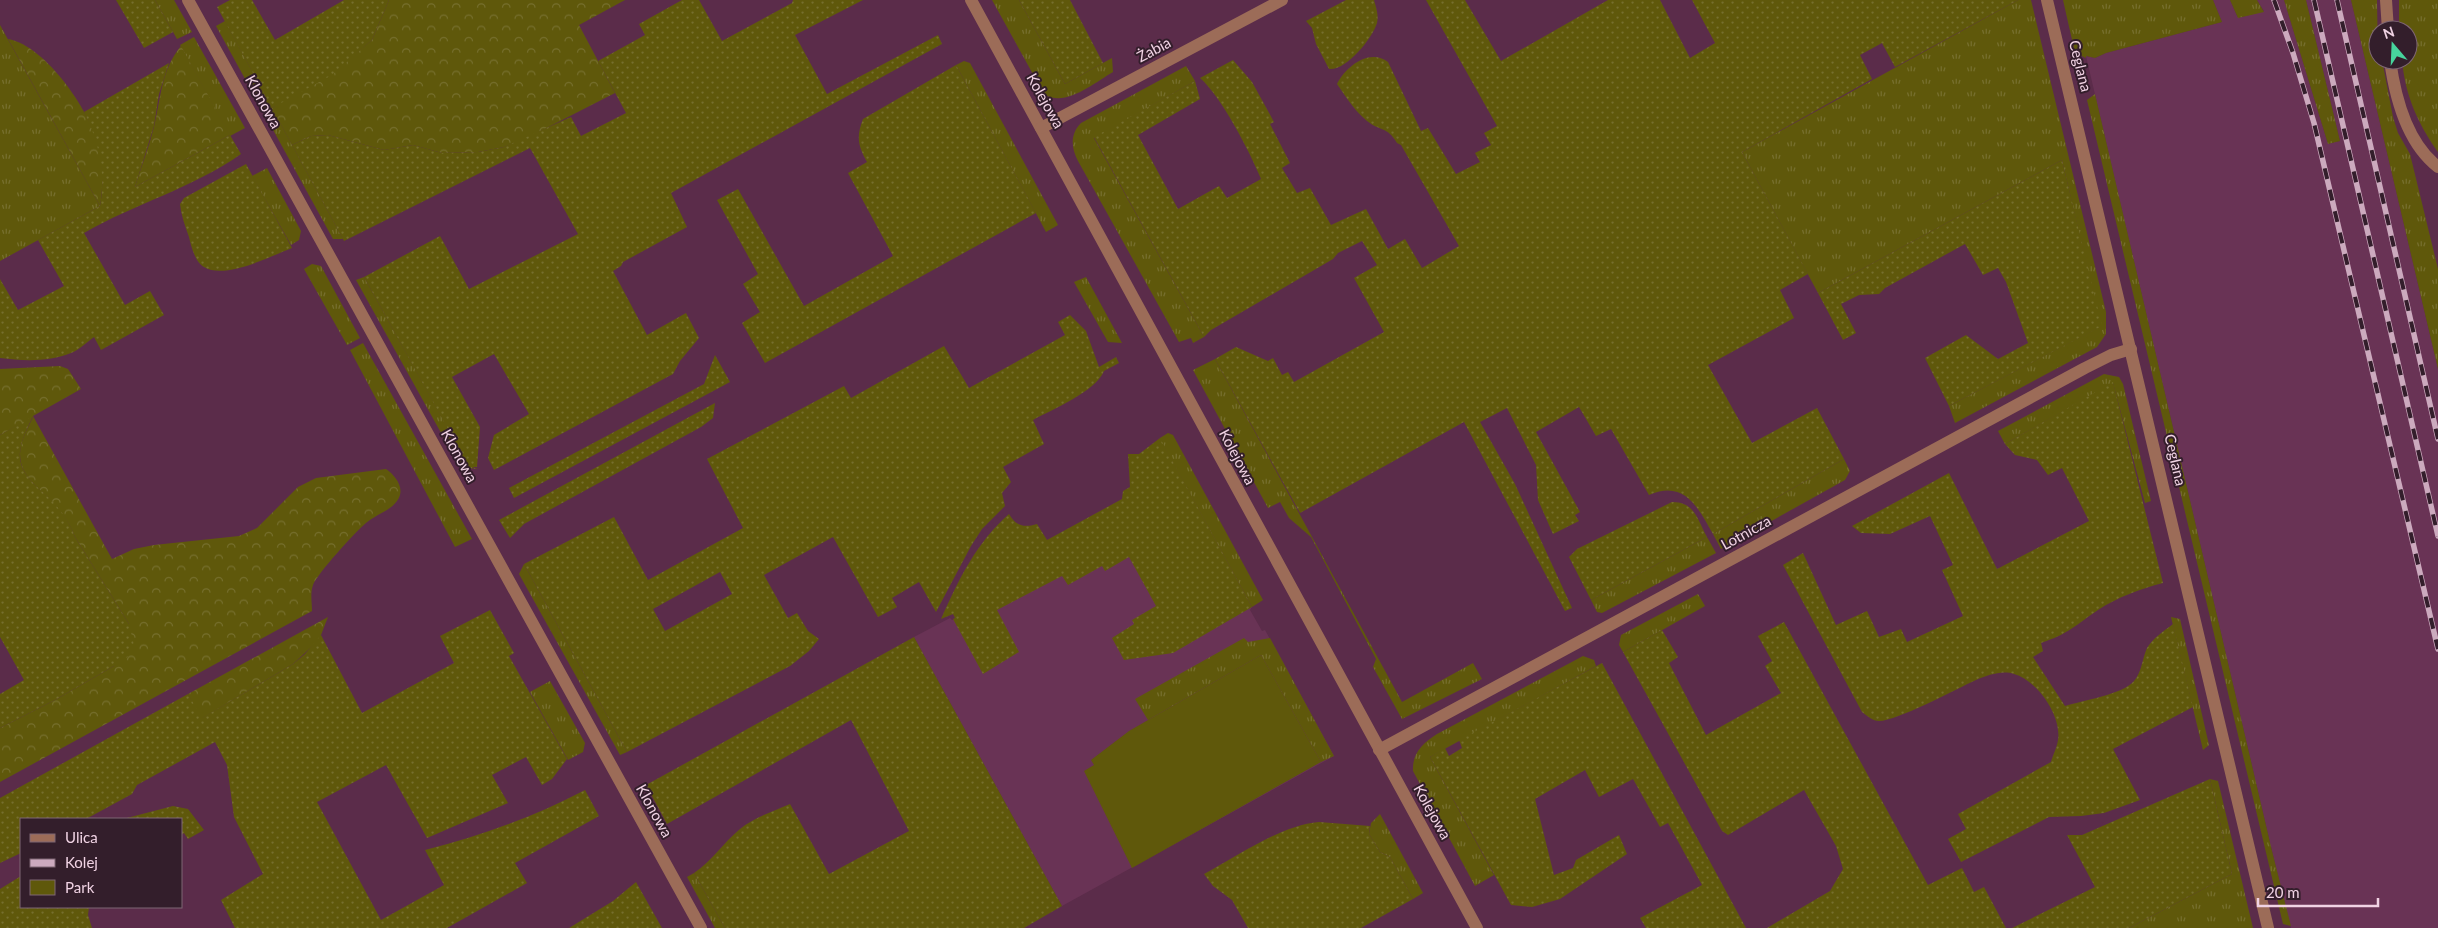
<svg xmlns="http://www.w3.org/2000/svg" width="2438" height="928" viewBox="0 0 2438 928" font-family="Lato,sans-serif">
<defs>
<pattern id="grass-tufts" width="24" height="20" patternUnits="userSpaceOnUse" patternTransform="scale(1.25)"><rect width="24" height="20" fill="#5f580b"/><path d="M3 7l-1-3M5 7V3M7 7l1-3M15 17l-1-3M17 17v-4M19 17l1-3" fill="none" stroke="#766f2e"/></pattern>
<pattern id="forest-crowns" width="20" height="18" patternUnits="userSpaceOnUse" patternTransform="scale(1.25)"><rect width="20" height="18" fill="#5f580b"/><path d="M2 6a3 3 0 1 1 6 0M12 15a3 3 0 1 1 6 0" fill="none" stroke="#766f2e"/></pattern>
<pattern id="garden-dots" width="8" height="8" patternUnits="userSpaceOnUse" patternTransform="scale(1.25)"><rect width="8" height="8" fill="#5f580b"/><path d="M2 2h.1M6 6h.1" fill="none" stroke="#766f2e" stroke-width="1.8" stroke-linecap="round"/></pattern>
</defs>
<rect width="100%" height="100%" fill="#5b2c4a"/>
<g fill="#693355">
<polygon points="2213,0 2230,0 2238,18 2264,11 2257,0 2284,0 2328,144 2340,141 2306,0 2351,0 2438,369 2438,928 2291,928 2272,851 2086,56 2095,58 2106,53 2222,22"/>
<polygon points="1190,493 1252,607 1250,610 1262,631 1265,630 1334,756 1062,906 914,637 950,618 952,620 955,619"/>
</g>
<g fill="url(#grass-tufts)">
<polygon points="155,0 174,0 192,32 177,39"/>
<path d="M992,0H1019L1065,84L1112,58L1113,72C1094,83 1065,108 1044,94Z"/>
<polygon points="2018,0 2031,0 2106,312 2106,334 2097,347 1955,423 1949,406 2101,326 2062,160 1818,293 1742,152"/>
<polygon points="2063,0 2213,0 2222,22 2106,53 2095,58 2086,56 2086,58 2075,53"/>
<polygon points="2230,0 2257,0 2264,12 2238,18"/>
<polygon points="2284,0 2306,0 2340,141 2328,144"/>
<polygon points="2351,0 2377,0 2378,60 2382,60 2393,117 2398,133 2410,154 2438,269 2438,369"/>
<path d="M2399,0H2438V152C2418,124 2405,95 2402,60H2408V30H2399Z"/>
<polygon points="225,21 343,239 333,239 216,26"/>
<polygon points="0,25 100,206 0,261"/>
<polygon points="194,37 245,128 230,136 180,45"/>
<polygon points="964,61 970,63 1058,225 1046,232 956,65"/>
<path d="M1186,66L1195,81L1094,138L1204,337L1193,343L1191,338L1179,342L1078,161C1071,148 1070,134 1081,123Z"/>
<polygon points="2095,94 2272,851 2291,926 2283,924 2087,100"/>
<polygon points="267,168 301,231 299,240 291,245 252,176"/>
<polygon points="312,264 321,266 360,338 347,345 304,269"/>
<polygon points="364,277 469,466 478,469 460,467 356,280"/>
<polygon points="1086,277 1122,343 1108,342 1074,282"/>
<polygon points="363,343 472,539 455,547 350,350"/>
<polygon points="1215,359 1402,702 1473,663 1482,679 1402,719 1373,667 1376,659 1311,537 1289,518 1280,502 1268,508 1193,370"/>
<polygon points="2104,374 2119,377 2123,384 2151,501 2145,503 2113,383 2005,444 1998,431"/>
<polygon points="1168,433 1173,435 1263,600 1252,607 1160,439 1160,438"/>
<polygon points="1844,459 1850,471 1845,480 1721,549 1713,534"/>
<polygon points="1707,537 1716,553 1602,613 1597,612 1591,600"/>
<polygon points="524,564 627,752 620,755 519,574"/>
<polygon points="1698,594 1705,606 1623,652 1619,645 1621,635"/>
<polygon points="2171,617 2180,619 2209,745 2203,750"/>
<polygon points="1244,638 1248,642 1270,638 1334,756 1321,762 1261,655 1148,720 1135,699"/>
<path d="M1583,656L1594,660L1596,666L1430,757L1494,875L1475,886L1413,771C1412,753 1423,743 1437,734Z"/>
<polygon points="550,681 585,743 583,752 568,760 530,692"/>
<polygon points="2210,779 2218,781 2253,928 2129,928 2232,874"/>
<polygon points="1380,814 1423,893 1413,899 1390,857 1380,852 1369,834 1371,823"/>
<polygon points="694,873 725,928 715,928 687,877"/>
</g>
<g fill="url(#forest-crowns)">
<polygon points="389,0 625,0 579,25 615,93 527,138 504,147 478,152 442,153 413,145 384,150 328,135 311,136 292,145 272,108 354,55 372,40"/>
<path d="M8,39C47,46 93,115 100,152C103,170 103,189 100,206Z"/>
<path d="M181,46L230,135L135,187C141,167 149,147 154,127C161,98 161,70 181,46Z"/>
<path d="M60,366L68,369L81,389L33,416L112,559L134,549L154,545L239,536L257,528L298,487L316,478L386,469C396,476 406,489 397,501C390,511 375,515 366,523C356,531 317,574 313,585C310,593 312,603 312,611L0,782V728L55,700L114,666L129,624L75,537C70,524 64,515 54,504C41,488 20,478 20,454C20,441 28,428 33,417L0,435V369Z"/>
<polygon points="328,617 319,640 293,664 201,719 188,694"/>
</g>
<polygon fill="#5f580b" points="1261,655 1321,762 1132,868 1084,771 1094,765 1091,760 1129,731"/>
<g fill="url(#garden-dots)" fill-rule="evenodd">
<polygon points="116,0 155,0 173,32 144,48"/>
<polygon points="230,0 252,0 275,40 344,0 389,0 372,40 332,75 272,108 217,7"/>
<polygon points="682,0 699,0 722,41 792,3 793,0 863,0 795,35 827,94 938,35 942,44 671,193 687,227 623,262 621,266 613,271 647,335 686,313 699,338 680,361 673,374 494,470 488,458 494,435 529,414 494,354 452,377 480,427 477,467 469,467 364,277 440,236 469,289 578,234 530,148 344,241 292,145 311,136 328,135 384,150 413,145 442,153 478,152 504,147 571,117 581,136 626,113 598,61 645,35 639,24"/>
<polygon points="1019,0 1070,0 1103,63 1065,84"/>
<path d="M1346,0H1374C1376,7 1379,16 1377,23C1372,39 1346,71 1329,69L1316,44L1312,28L1306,21Z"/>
<path d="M1426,0H1465L1501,61L1608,0H1660L1690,58L1715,43L1692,0H2018L1895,67L1882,43L1860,55L1872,79L1742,152L1808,274L1780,290L1794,318L1708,365L1752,443L1817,408L1844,459L1713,534C1698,508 1685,479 1649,495L1611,429L1596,436L1579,407L1536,432L1580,512L1575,515L1579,521L1553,534L1538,500L1536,465L1507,408L1480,422L1515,484L1572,608L1565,611L1464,422L1300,513L1215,359L1236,347L1268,361L1273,358L1282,375L1288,372L1294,382L1384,332L1354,278L1377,265L1362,241L1338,253L1333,259L1211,330L1204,337L1094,137L1195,81L1200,99L1138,135L1178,209L1219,186L1227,198L1261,179C1250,152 1221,96 1200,78L1233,60L1252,82L1274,122L1270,124L1290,163L1282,168L1297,193L1310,188L1331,225L1366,209L1388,249L1405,239L1422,268L1459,246L1401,145L1397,143C1387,126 1381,132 1367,121C1354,110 1346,97 1337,84C1346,66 1370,48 1388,62L1421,131L1428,128L1456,174L1480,162L1475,153L1491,145L1484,133L1497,126Z"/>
<path d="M169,63L159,94L154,126L135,187L230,135L241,154C193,188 134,204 84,233L125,305L150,291L164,315L101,350L94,337C87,342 79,350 71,353C50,362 23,361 0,358V279L18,310L64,286L38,240L100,206C106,174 99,141 84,112Z"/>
<path d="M956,65L1036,213L765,363L742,323L760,312L743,284L758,274L717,200L738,189L804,306L893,256L848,173L867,162C858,146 856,137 863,119Z"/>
<polygon points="2062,160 2102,326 1949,406 1925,358 1966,335 1998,359 2028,343 2006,282 1998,268 1983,275 1965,244 1885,288 1879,294 1859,295 1841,304 1856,333 1843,340 1818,293"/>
<path d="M246,164L292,248C271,256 225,280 204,267C195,262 191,246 189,237C185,226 181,215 180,204L184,198Z"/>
<path d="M1070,315L1086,331L1099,367L1116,357L1119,363L1104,371C1095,392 1053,409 1033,420L1044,444L1003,467L1011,482L1002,493L1005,506L982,529L971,546L936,612L919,582L892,598L897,607L878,617L833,537L764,575L788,618L797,613L808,631L819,639L809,651L790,666L627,752L524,564L614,517L648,580L743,528L707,459L844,386L851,398L944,346L969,388L1065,335L1058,322ZM720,572L732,594L665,631L653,609Z"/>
<polygon points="715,355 730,382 514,498 509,488 704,384"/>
<path d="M2113,382L2163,583C2140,589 2118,597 2098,610C2076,625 2068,634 2041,643L2043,651L2033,657L2065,706C2081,701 2124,694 2134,681C2142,672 2142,659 2147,648C2153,638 2164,631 2173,624L2193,707L2113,749L2140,800L2104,813L2081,816L2049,817L1961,862L1948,839L1966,829L1958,814L2051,762C2053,755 2057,747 2058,740C2062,716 2037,680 2014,674C2002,670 1988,675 1976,680C1956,689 1897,721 1879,721C1873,721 1867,716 1862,712L1783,565L1803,553L1836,625L1867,611L1879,637L1901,629L1907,642L1963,616L1942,570L1953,565L1930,516L1890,534L1861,533L1852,526L1949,473L1997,569L2089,521L2062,468L2048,475L2037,460L2015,455L2005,444Z"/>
<polygon points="715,403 713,418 701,427 524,524 510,538 499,520"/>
<path d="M33,416C28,427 21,440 20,452C18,475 39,487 53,502C63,513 70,523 75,537L129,624L134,645L129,656L114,666L55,700L0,728V694L24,680L0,637V435Z"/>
<path d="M1160,438L1252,607L1173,653L1124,660L1112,638L1134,624L1132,620L1156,606L1129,557L1105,571L1102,566L1068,585L1062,576L997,610L1019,652L983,674L953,619L955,618L953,614L941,619C959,579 976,543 1009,514C1016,526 1024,528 1037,524L1047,540L1122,499L1123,491L1130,487L1128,454H1139Z"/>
<path d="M1672,502C1695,502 1697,519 1707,537L1591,600L1569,557L1577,549Z"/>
<path d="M490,610L514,653L509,656L567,759L552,779L542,785L526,757L492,775L508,803L427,838L386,765L317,802L381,920L444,885L425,850C480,836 534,817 585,790L599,816L515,863L527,883L447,928H235L221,900L263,874L234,817L227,765L215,742L137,785L132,794L86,819H21V853L0,863V798L188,694L202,718L293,664L305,654L321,635L362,713L454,663L440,636Z"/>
<polygon points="1784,622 1928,885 1962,868 1974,892 1984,887 2006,928 1767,928 1830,891 1843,869 1836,846 1804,790 1728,835 1722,831 1623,652 1662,630 1678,657 1669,663 1706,735 1781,693 1765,666 1772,661 1758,636"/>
<path d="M914,637L1062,906L1024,928H725L694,873C712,861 723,843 740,829C753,818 774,811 790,804L829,874L909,831L851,720L667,824L646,785Z"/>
<polygon points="1602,663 1746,928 1646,928 1640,918 1702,885 1668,823 1660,827 1633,779 1599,797 1585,770 1535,799 1554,875 1573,868 1576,860 1619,835 1627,854 1560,899 1532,907 1511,905 1430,757 1445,748 1449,756 1462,748 1459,740"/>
<polygon points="2210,779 2232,874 2129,928 2012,928 2095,887 2067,835 2082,835"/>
<polygon points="173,806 188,809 204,830 188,839 184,833 181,835 181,819 123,819"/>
<path d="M1319,822L1370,826L1369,834L1380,852L1390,857L1413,899L1361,928H1248L1232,900L1213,886L1204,874C1238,856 1281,825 1319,822Z"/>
<polygon points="21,876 21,907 89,907 88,915 92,928 0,928 0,889"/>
<polygon points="636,882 662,928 569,928 613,901"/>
</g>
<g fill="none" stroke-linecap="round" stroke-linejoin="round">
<g stroke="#9c6c58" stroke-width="12">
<polyline points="188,0 701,928"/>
<polyline points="971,0 1477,928"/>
<polyline points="2047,0 2268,928"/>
<polyline points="2386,0 2388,30"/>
<path d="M2390,60C2395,97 2407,143 2438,167"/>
<polyline points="1041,128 1282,0"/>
<polyline points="1379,750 2085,368 2111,355 2131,349"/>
</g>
<defs>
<g id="rail">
<polyline points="2274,0 2293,53 2314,123 2438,649"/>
<polyline points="2314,0 2438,536"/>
<polyline points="2337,0 2438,439"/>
</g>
</defs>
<use href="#rail" stroke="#ccaabe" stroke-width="5.5"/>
<use href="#rail" stroke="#331e2b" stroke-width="4" stroke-dasharray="11" stroke-linecap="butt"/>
</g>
<g text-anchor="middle" stroke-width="4" stroke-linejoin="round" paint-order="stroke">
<g font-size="15" fill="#f1d3e4" stroke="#331e2b">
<text transform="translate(1154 50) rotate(-28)" y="5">Żabia</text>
<text transform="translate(2080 66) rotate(76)" y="5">Ceglana</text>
<text transform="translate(1045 101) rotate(61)" y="5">Kolejowa</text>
<text transform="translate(263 102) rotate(61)" y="5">Klonowa</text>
<text transform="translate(459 456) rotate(61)" y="5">Klonowa</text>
<text transform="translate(1237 457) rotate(62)" y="5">Kolejowa</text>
<text transform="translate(2175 460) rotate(77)" y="5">Ceglana</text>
<text transform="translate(1746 533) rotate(-29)" y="5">Lotnicza</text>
<text transform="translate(654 811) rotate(61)" y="5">Klonowa</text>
<text transform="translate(1432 812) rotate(61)" y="5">Kolejowa</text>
</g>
</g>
<rect x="20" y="818" width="162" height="90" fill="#331e2b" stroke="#7f6675"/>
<rect x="30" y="834" width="25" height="8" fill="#9c6c58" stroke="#7f6675"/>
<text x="65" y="843" font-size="15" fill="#f1d3e4">Ulica</text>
<rect x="30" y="859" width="25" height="8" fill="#ccaabe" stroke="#7f6675"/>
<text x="65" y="868" font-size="15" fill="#f1d3e4">Kolej</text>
<rect x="30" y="880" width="25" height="15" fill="#5f580b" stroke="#7f6675"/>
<text x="65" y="893" font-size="15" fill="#f1d3e4">Park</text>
<g transform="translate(2393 45) rotate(341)"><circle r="24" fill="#331e2b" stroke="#7f6675"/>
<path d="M0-4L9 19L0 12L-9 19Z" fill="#47d49d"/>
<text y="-8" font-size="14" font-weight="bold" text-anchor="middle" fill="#f1d3e4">N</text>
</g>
<path d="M2258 898v8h120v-8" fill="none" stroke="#f1d3e4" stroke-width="2.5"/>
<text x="2266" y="898" font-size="15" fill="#f1d3e4" stroke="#331e2b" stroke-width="4" paint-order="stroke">20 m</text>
</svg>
